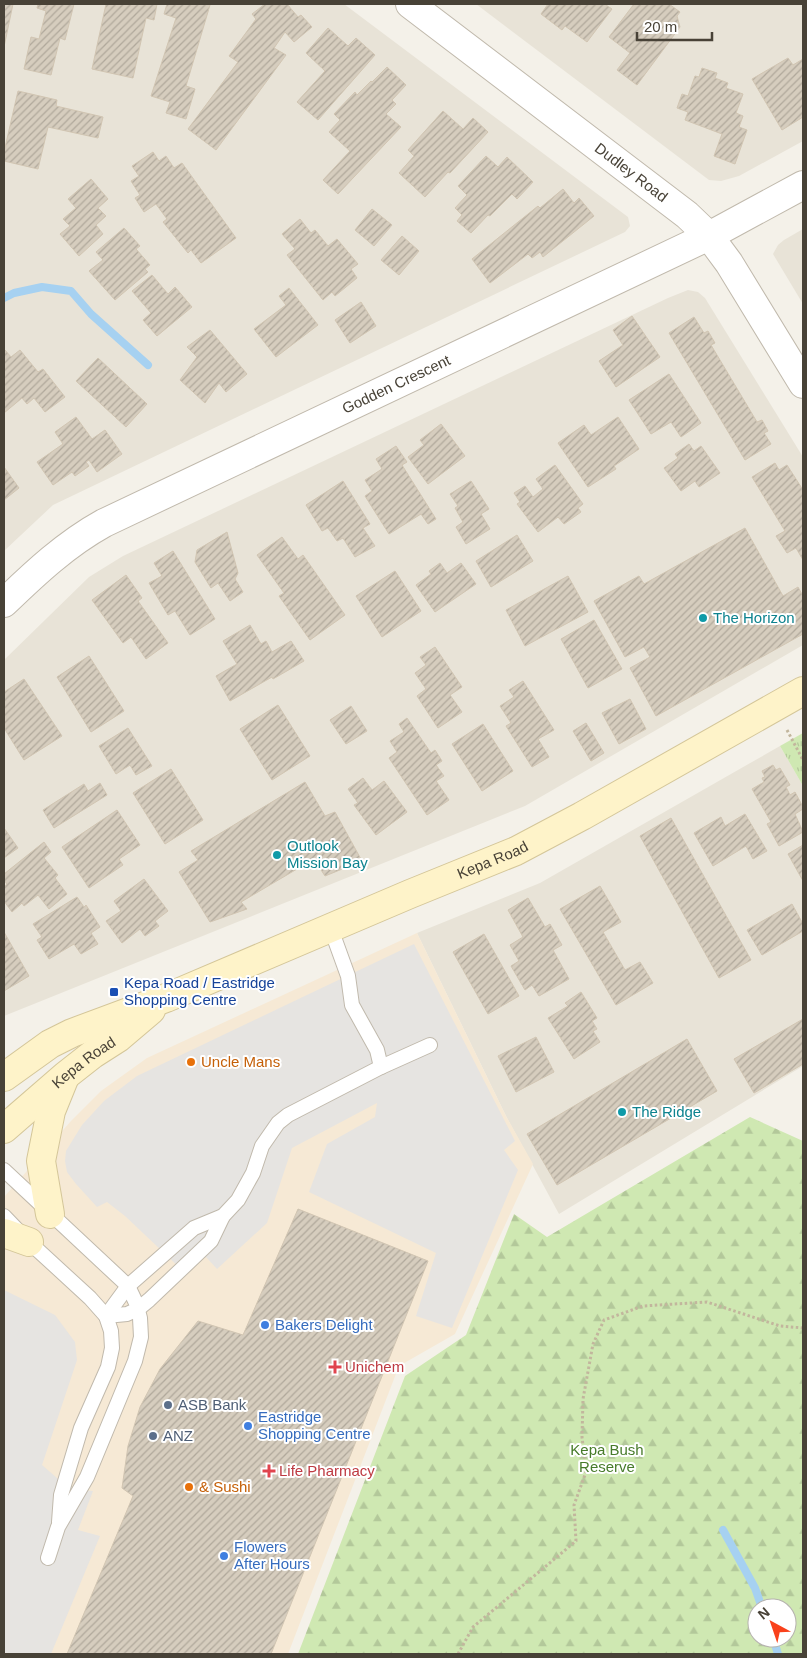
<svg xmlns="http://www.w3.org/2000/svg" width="807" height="1658" viewBox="0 0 807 1658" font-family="Helvetica,sans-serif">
<defs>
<pattern id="grass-tufts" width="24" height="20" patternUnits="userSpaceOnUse" patternTransform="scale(1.25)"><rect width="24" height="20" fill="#cfe8b2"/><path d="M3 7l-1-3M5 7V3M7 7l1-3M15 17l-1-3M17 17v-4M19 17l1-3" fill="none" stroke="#b3c89a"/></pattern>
<pattern id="forest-firs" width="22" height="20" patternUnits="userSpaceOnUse" patternTransform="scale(1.25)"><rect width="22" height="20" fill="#cfe8b2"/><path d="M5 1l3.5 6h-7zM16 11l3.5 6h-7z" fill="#b3c89a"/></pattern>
<pattern id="building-hatch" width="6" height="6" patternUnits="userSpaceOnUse" patternTransform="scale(1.25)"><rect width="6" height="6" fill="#d6cdbe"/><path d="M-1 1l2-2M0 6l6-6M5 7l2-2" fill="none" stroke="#b0a89b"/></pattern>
</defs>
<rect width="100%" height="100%" fill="#f4f1e9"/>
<g fill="#e8e3d7">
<polygon points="4,4 344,4 628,217 630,226 625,232 53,505 4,551"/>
<polygon points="476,4 803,4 803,141 739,176 721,181 709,180"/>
<polygon points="803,229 803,304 773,254 778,245 784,240"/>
<polygon points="688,290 698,292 705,298 803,457 803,645 525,806 4,1016 4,660 89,577 123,556 668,298"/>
<polygon points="780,746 803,786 803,1066 559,1214 506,1116 417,933 540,883"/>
</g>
<polygon fill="#f6e9d5" points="417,933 506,1116 533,1164 455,1334 399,1366 288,1654 4,1654 4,1197 71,1121 101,1091 147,1058"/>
<polygon fill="url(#grass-tufts)" points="803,733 803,786 780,746"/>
<path fill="url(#forest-firs)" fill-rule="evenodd" d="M750,1117L803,1141V1654H298L405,1376L466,1335L514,1214L547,1237ZM757,1608H787V1638H757Z"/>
<g fill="#e6e4e1">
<polygon points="414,944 515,1141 504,1150 518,1170 452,1328 416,1316 436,1253 309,1192 327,1144 375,1117 377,1103 292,1148 267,1223 217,1269 206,1257 181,1269 125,1216 107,1202 97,1207 76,1184 67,1172 65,1161 66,1151 82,1125 104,1101 137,1076"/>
<polygon points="4,1290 55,1315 75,1342 77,1360 42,1465 65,1485 80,1490 93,1491 78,1530 100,1536 51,1654 4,1654"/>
</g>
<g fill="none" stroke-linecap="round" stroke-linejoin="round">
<g stroke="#a6d1f1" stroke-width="8">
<polyline points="4,298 14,293 42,287 71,291 91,314 148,365"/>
<polyline points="723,1530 755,1588 762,1608"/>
<polyline points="773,1638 778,1654"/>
</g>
</g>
<g fill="url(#building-hatch)" stroke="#d1c5b2">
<polygon points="4,4 13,4 4,47"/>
<polygon points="38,4 74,4 65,40 60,38 51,75 24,69 31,37 39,39 46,11 37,8"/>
<polygon points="106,4 157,4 154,20 146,18 133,78 92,69"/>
<polygon points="167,4 210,4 210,5 186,86 195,89 186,119 166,113 170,102 151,96 176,18 164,14"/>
<polygon points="265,4 287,4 298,17 301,15 312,27 294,42 285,32 274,48 286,55 216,150 188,129 238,62 229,56 256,19 252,14"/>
<polygon points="548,4 607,4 606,5 612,9 587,42 565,26 562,30 541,14"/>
<polygon points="634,4 669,4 680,12 677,16 680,27 637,85 617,70 630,53 609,37"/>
<polygon points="328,28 348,46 356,38 375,55 318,120 297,102 325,71 306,53"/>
<polygon points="788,58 793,65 803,59 803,117 782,130 752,79"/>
<polygon points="387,67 406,85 392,100 396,104 386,114 401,127 338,194 323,180 350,151 329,132 340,120 334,114 355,92 357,95 371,81 372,82"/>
<polygon points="702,68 717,73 715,78 728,83 726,88 743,94 736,113 743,116 739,127 747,130 735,164 714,156 722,134 685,120 688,112 677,108 682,94 688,96 695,76 699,77"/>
<polygon points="18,91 57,100 56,106 103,117 98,138 48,127 38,169 4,161 4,152"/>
<polygon points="443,111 463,129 473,118 488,132 450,173 448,172 425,197 399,173 414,156 408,150"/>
<polygon points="153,152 159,161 166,156 174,168 182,163 236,238 201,263 191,250 188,253 163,222 167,219 156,204 144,212 135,198 140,195 131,181 139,176 132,166"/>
<polygon points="486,156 498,167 507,157 533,182 517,199 512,194 490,216 488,215 471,233 457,221 462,215 455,208 467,195 458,186"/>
<polygon points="91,179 108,199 98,208 106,216 96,225 103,234 79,256 60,234 70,226 63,219 76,208 68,199"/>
<polygon points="563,189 574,203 579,198 594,216 543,257 540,252 532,258 528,254 490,283 472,259 538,206 540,208"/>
<polygon points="372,209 392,225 374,246 355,230"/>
<polygon points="300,219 311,233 315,230 328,246 337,239 358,264 351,269 357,278 335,296 332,292 323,300 287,255 295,249 282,234"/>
<polygon points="124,228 140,246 136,249 150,265 145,269 148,272 115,300 89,271 103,260 96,252"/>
<polygon points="402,236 419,251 399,275 381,260"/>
<polygon points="152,275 168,294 175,287 192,307 157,336 143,320 151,313 132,291"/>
<polygon points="289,288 318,325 276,357 254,329 286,305 279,296"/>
<polygon points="361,302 376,326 350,343 335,320"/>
<polygon points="632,316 660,357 616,387 599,361 623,345 613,330"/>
<polygon points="694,317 704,333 708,331 715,343 711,345 757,422 762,420 768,431 764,433 771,444 745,460 669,333"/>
<polygon points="210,330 247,374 226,392 219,383 205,403 180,380 197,357 187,347"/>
<polygon points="5,350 11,357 20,350 38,372 43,369 65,397 45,412 34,398 27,404 22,398 4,413 4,351"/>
<polygon points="98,358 147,404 126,427 76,381"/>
<polygon points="669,374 701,423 681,437 671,422 651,434 629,400"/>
<polygon points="76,417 92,439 105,430 122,454 97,472 89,460 86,462 89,466 75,476 72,472 53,485 37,462 63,444 55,432"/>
<polygon points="618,417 639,449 614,466 616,469 588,487 558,443 584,425 591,435"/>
<polygon points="441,424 465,456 428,484 408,457 424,445 420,440"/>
<polygon points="689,444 694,451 701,446 720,473 699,487 695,481 681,491 664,468 678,458 675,454"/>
<polygon points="396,446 407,462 402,465 436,519 428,524 421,514 389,534 365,496 372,491 365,480 382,469 376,459"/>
<polygon points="775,463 779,470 787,465 803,490 803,560 796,548 787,553 776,536 785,531 752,477"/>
<polygon points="555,465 583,504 578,508 581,512 564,524 558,517 538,532 517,504 520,502 514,493 525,486 533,497 543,489 536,479"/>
<polygon points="4,467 19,488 4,500"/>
<polygon points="343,481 370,524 363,528 375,546 355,557 343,538 337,541 328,528 322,531 306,505"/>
<polygon points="471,481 489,509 481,514 490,529 466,544 456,527 463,522 455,508 458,506 450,494"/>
<polygon points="745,528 783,596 798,587 803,596 803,634 656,716 630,668 650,657 644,647 625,657 594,601 639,576 644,584"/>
<polygon points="227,532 238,573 235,579 243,592 230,601 218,583 211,588 195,562 197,550"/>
<polygon points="517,535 533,561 491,587 476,561"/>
<polygon points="282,537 298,559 303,555 345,615 310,640 279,596 284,593 257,555"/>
<polygon points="173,551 215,619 190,635 175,611 168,615 149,583 162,576 154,563"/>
<polygon points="440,563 447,573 461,563 476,584 435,612 416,585 431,574 429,571"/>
<polygon points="395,571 421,611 382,637 356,596"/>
<polygon points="126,575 142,598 138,601 168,643 146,659 131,637 123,643 92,600"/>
<polygon points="568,576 588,612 525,646 506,610"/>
<polygon points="594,620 622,669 588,688 561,639"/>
<polygon points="250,625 261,644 266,641 272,652 291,641 304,661 273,679 272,677 230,701 216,676 237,664 223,641"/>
<polygon points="435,647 462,687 450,695 462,712 438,728 417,696 426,689 415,673 426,665 420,657"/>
<polygon points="89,656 124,711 91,732 57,677"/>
<polygon points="24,679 62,736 24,760 4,728 4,692"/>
<polygon points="523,681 554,730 538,739 549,757 532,767 506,726 511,723 500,706 514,697 509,690"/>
<polygon points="630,699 646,729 619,744 602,713"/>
<polygon points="278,705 310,756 272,780 240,729"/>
<polygon points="351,706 367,731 346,744 330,720"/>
<polygon points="407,718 431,753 435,750 442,761 436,765 444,776 436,781 449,800 427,815 389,758 397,752 390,741 404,732 399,724"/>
<polygon points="586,723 604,753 591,761 573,731"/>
<polygon points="483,724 513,771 482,791 452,744"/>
<polygon points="128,728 152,766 136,775 130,765 116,774 99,746"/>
<polygon points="773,765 776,770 780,768 790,785 786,787 790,795 795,792 803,807 803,809 795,814 803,832 779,846 767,824 771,822 752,789 764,782 762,778 765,777 762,771"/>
<polygon points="171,769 203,820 165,844 133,793"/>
<polygon points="363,778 372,790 384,781 407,812 376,835 354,805 358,803 348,789"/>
<polygon points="305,782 325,816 335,812 362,861 325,876 314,859 241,902 247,909 210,922 179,872 198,860 191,851"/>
<polygon points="100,783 107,795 54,828 43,810 84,784 88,791"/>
<polygon points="117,810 140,845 119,859 123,865 89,888 62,847"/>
<polygon points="745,814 767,851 753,859 746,846 713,866 694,833 721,817 725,826"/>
<polygon points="671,818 751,960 719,978 640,836"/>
<polygon points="4,828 18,848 4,858"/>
<polygon points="44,842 51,852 44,858 58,875 55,878 67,894 49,909 38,895 24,906 22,903 12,912 4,901 4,887 7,884 4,880 4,874"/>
<polygon points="803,845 803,881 788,854"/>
<polygon points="144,879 168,911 155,921 159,926 145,936 140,929 122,943 106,921 121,911 114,901"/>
<polygon points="600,886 621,922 603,932 625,970 640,962 653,983 616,1005 560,909"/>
<polygon points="77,897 84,907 86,905 100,927 91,933 98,944 81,954 74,944 49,959 37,940 42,937 33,924"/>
<polygon points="528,898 545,927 550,924 562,945 553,950 569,979 539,996 532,985 525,990 511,966 519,961 510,945 523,937 508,910"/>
<polygon points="792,904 803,924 803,931 762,955 747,930"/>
<polygon points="4,932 29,976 4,991"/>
<polygon points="484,934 519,996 488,1014 453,952"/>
<polygon points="581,992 597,1018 592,1021 597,1029 593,1031 600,1042 574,1059 548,1018 568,1006 565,1003"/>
<polygon points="803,1019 803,1064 754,1093 734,1059"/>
<polygon points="536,1037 554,1072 516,1092 498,1056"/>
<polygon points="687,1039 717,1091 557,1185 527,1134"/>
<polygon points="298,1209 428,1261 271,1654 67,1654 133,1496 122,1488 128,1446 140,1407 160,1369 198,1321 243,1335"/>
</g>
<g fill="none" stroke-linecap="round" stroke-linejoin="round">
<defs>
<g id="service">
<polyline points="331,929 348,976 352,1005 377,1050 381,1067"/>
<polyline points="4,1170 128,1286 136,1303 140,1318 141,1337 135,1361 87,1477 58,1527 48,1558"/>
<polyline points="4,1216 29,1242 90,1298 106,1316 111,1331 112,1348 108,1367 81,1428 61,1495 59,1522"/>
<polyline points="106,1316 128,1286 194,1228 223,1216 238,1200 253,1173 262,1146 278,1123 288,1115 381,1067 430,1045"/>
<polyline points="106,1316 127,1314 138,1309 149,1300 211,1241 223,1216"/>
</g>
<g id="minor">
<path id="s1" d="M410,4L687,215L709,236L729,263L803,384"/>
<path id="s2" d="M4,603C35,573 66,544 104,523L709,236L803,185"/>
</g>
<g id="secondary">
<path id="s3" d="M4,1077L50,1044L72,1033L166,998L410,894L516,851L582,816L803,691"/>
<path id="s4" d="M4,1129L65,1076L93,1054L118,1038L151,1010"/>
<polyline points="50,1214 41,1161 51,1111 64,1079"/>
<polyline points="4,1233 29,1242"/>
</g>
</defs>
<use href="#service" stroke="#c0b9ac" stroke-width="16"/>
<use href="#minor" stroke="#c0b9ac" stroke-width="30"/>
<use href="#secondary" stroke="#d4c699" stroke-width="30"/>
<g stroke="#c2b69d" stroke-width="3" stroke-dasharray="2.5 2.5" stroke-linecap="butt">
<polyline points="787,730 803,760"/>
<polyline points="458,1654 473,1627 576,1541 574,1505 586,1472 582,1437 583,1399 593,1344 604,1320 643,1306 707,1302 780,1326 803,1328"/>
</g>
<use href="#service" stroke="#fff" stroke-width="14"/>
<use href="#minor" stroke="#fff" stroke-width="28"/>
<use href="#secondary" stroke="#fef3c9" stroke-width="28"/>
</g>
<g fill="#0f9aa8" stroke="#fff" stroke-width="2">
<circle cx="703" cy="618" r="5"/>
<circle cx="277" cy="855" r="5"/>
<circle cx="622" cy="1112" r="5"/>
</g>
<rect fill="#1a4fb4" stroke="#fff" stroke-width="2" x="109" y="987" width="10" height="10" rx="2.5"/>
<g fill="#e8710a" stroke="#fff" stroke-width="2">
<circle cx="191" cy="1062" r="5"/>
<circle cx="189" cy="1487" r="5"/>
</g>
<g fill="#3f7fe0" stroke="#fff" stroke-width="2">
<circle cx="265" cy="1325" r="5"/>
<circle cx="248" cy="1426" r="5"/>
<circle cx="224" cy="1556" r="5"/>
</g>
<g fill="#e0444e" stroke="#fff" stroke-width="2">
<path d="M332.5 1359.5h5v5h5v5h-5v5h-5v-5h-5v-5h5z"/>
<path d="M266.5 1463.5h5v5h5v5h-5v5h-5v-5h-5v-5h5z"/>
</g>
<g fill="#5c6f8a" stroke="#fff" stroke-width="2">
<circle cx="168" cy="1405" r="5"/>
<circle cx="153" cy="1436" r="5"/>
</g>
<g text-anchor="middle" stroke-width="4" stroke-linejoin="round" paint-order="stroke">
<g font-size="15" fill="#484237" stroke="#fff">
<text dy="5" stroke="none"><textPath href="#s1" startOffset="278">Dudley Road</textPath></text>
<text dy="5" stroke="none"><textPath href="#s2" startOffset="452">Godden Crescent</textPath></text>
<text dy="5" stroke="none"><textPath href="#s3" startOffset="536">Kepa Road</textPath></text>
<text dy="5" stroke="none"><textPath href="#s4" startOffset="104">Kepa Road</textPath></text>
</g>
<g font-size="15" fill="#0d838f" stroke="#fff" text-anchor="start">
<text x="713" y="623">The Horizon</text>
<text x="287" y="851">Outlook<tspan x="287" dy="17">Mission Bay</tspan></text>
<text x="632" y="1117">The Ridge</text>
</g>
<g font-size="15" fill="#164399" stroke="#fff" text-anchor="start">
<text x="124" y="988">Kepa Road / Eastridge<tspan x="124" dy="17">Shopping Centre</tspan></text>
</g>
<g font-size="15" fill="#c56008" stroke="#fff" text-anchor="start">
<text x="201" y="1067">Uncle Mans</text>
<text x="199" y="1492">&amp; Sushi</text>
</g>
<g font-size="15" fill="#366cbe" stroke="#fff" text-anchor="start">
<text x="275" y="1330">Bakers Delight</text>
<text x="258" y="1422">Eastridge<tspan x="258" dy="17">Shopping Centre</tspan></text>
<text x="234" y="1552">Flowers<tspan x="234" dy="17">After Hours</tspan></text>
</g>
<g font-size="15" fill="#be3a42" stroke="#fff" text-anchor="start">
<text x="345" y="1372">Unichem</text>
<text x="279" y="1476">Life Pharmacy</text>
</g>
<g font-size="15" fill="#4e5e75" stroke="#fff" text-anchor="start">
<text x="178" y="1410">ASB Bank</text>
<text x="163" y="1441">ANZ</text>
</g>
<g font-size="15" fill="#477b2a" stroke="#fff">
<text x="607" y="1455">Kepa Bush<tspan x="607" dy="17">Reserve</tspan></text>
</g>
</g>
<rect width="807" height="1658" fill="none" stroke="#484237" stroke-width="10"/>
<g transform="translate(772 1623) rotate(320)"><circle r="24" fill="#ffffff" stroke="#b6b3af"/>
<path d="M0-4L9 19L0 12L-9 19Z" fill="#f9411b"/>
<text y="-8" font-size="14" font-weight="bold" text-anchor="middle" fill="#484237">N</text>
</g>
<path d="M637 32v8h75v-8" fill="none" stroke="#484237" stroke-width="2.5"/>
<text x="644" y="32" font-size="15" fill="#484237" stroke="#ffffff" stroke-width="4" paint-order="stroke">20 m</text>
</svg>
